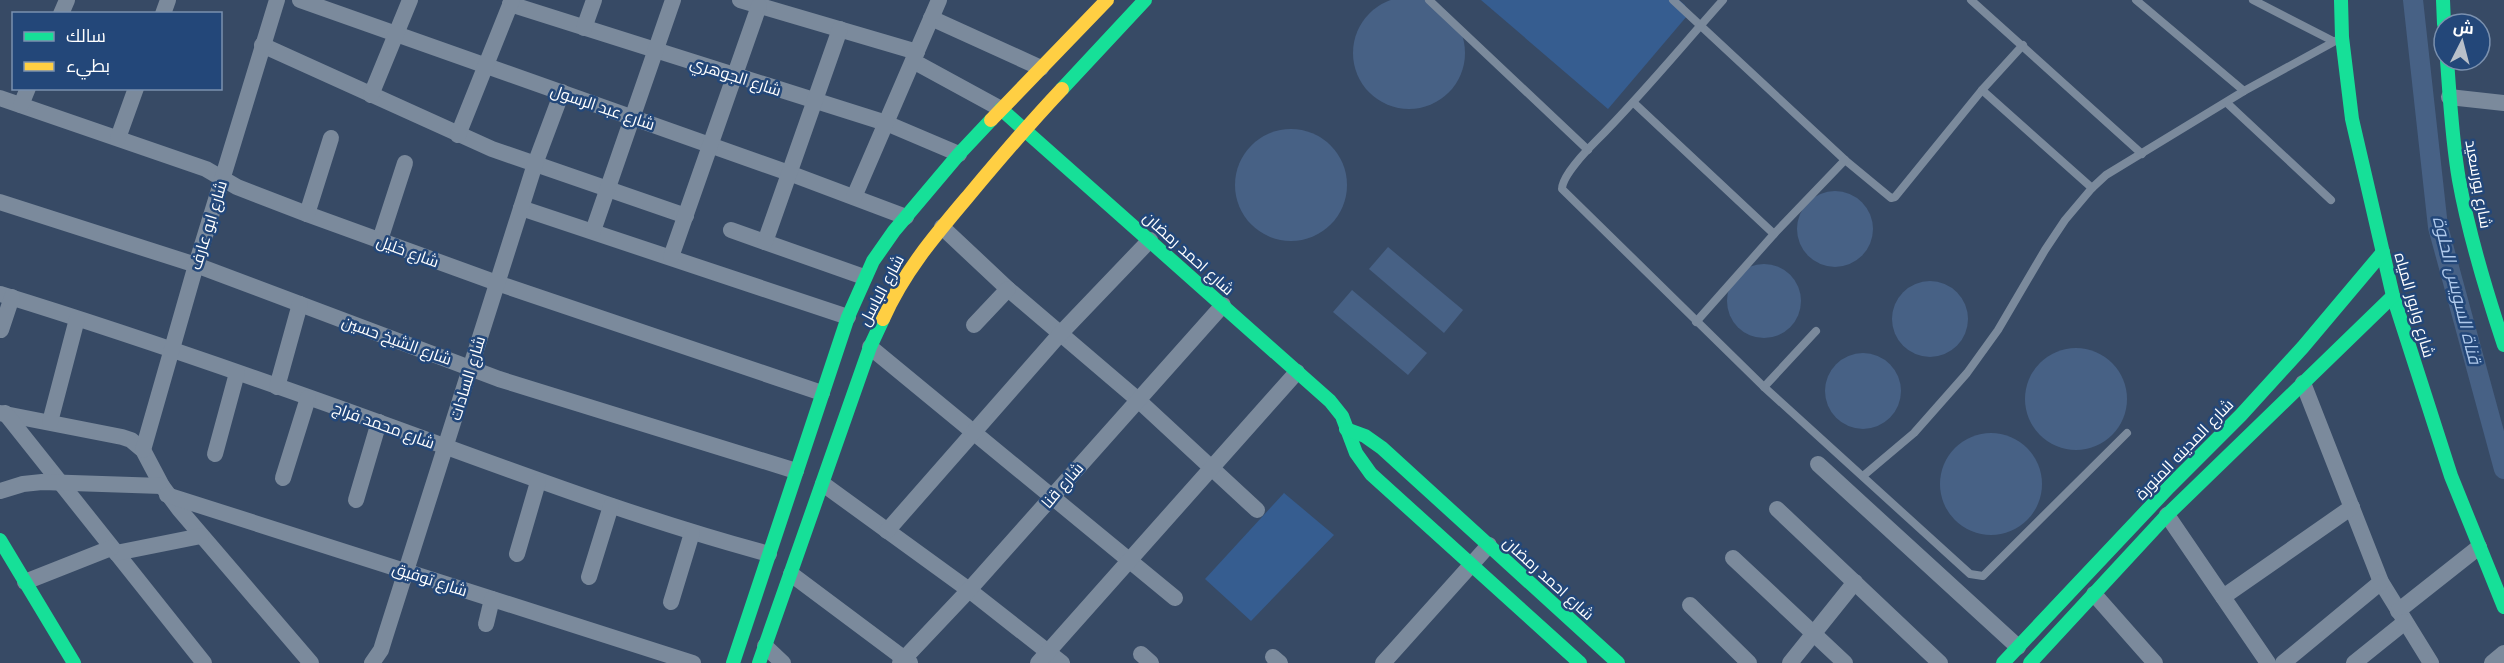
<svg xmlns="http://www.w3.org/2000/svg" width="2504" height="663" viewBox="0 0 2504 663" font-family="'PT Sans',Cairo,sans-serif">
<rect width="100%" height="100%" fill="#374a65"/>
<g fill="#365d90">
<polygon points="1481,0 1679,0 1685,5 1687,16 1608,109"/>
<polygon points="1284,493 1334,535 1251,621 1205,579"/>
</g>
<g fill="#476185">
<circle cx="1409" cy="53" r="56"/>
<circle cx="1291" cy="185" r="56"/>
<circle cx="1835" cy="229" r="38"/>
<polygon points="1388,247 1463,310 1444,333 1369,269"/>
<circle cx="1764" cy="301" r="37"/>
<circle cx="1930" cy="319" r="38"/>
<polygon points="1352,290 1427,353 1408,375 1333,312"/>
<circle cx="2076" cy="399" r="51"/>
<circle cx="1863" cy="391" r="38"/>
<circle cx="1991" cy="484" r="51"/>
</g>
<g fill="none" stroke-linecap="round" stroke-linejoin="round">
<polyline stroke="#476185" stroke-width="20" points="2413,0 2438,227 2504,469"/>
<g stroke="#7b8a9c" stroke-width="8">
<polyline points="1429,0 1588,150"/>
<polyline points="1673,0 1845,160 1891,198 1895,197 1982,90 2023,45"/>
<path d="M1723,0C1681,47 1641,96 1596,141C1587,150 1562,176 1562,189L1764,387L1970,574L1983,576L2127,433"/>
<polyline points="1971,0 2142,154"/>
<polyline points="2136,0 2244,91"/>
<polyline points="2253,0 2333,41"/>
<polyline points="1982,90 2092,188"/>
<polyline points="1634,103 1774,234"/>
<polyline points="2227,103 2331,200"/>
<polyline points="1696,322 1774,234 1845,160"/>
<polyline points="1764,387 1816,331"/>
<polyline points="1863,476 1914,433 1967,373 1998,330 2045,250 2065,220 2092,188 2106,175 2244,91 2339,39"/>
</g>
<g stroke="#7b8a9c" stroke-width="16">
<polyline points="300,0 789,173 906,217"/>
<polyline points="740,0 917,52"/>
<polyline points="510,4 886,123 959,154"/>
<polyline points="61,14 67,0"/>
<polyline points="163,14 168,0"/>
<polyline points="931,18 1041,68"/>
<polyline points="584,28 594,0"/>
<polyline points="262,45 492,149 686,216"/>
<polyline points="913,61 1001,109"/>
<polyline points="371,95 410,0"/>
<polyline points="2449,97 2504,103"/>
<polyline points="0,98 206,169 237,187 307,214 497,283 822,393"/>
<polyline points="21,105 28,88"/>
<polyline points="458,135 512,0"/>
<polyline points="118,138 136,88"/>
<polyline points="854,197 939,0"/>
<polyline points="0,202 196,265 499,379 796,471"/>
<polyline points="521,208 848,317"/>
<polyline points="307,214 331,138"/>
<polyline points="942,227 1008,289 1137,399 1257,510"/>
<polyline points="731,230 864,277"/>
<polyline points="593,231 673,0"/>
<polyline points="380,240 405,163"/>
<polyline points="765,242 840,29"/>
<polyline points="671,257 759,6"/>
<path d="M0,294C127,333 253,377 378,422C508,469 635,518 769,554"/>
<polyline points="974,325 1008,289"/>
<polyline points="1,330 12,297"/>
<polyline points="870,347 1175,598"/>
<polyline points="2303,383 2381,582 2431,663"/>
<polyline points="277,387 300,304"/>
<polyline points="0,413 122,437 131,440 143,450 162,486 179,509 311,663"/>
<polyline points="5,413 204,663"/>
<polyline points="50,422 77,319"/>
<polyline points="143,450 196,265 277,0"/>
<polyline points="215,454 237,373"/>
<polyline points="1818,464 2018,647"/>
<polyline points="283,478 308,398"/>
<polyline points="823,484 969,590 1062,663"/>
<polyline points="0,491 23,484 42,482 162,486"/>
<polyline points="167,495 693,663"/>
<polyline points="356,500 379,422"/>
<polyline points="1777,509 1940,663"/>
<polyline points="2167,515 2268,663"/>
<polyline points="887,531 1060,334 1150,240"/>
<polyline points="116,553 201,536"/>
<polyline points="517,554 538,482"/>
<polyline points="1733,558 1845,663"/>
<polyline points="791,574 910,663"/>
<polyline points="589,577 611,506"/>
<polyline points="25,582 111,548"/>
<polyline points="2094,594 2155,663"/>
<polyline points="2223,597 2352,507"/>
<polyline points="671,602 692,533"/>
<polyline points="1690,605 1749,663"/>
<polyline points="2398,611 2479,547"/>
<polyline points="486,624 492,599"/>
<polyline points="765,646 783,663"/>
<polyline points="1141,654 1151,663"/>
<polyline points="1273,657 1280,663"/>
<polyline points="372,663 381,650 385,637 535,164 562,92"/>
<polyline points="900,663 969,590 1223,305"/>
<polyline points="1038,663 1297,372"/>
<polyline points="1383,663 1489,545"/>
<polyline points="1790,663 1855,582"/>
<polyline points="2283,663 2381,582"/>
<polyline points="2354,663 2405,622"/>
<polyline points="2492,663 2504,653"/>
</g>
<g stroke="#16e098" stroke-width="14">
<polyline points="2341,0 2342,37 2352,119 2393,296 2451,476 2504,607"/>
<polyline points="2443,0 2444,24"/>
<path d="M2447,60C2450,100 2452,140 2459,180C2469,236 2486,291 2504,345"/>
<polyline points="1062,89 1145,0"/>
<polyline points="1001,109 1330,401 1342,416 1356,453 1371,474 1580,663"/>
<polyline points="1346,429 1365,436 1382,448 1618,663"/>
<polyline points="0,540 74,663"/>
<polyline points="733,663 848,317 873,261 894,231 959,154 991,120"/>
<polyline points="759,663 870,347 883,319"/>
<polyline points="2003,663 2169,487 2241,415 2303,347 2383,252"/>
<polyline points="2030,663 2167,515 2393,296"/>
</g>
<g stroke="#ffcf43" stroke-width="14">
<polyline points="991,120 1107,0"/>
<path d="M883,319C904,271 937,233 970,194C1000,158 1030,123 1062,89"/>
</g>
</g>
<g text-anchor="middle" stroke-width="5" stroke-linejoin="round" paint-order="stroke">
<g font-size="16" fill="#fff" stroke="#234779">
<text transform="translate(736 76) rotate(18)" y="6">شارع الجوهري</text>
<text transform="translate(603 107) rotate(19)" y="6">شارع عبد الرسول</text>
<text transform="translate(2479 184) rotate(80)" y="6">شارع بورسعيد</text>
<text transform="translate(208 225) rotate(-73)" y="6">شارع ابو عارف</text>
<text transform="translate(408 251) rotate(20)" y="6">شارع خليل</text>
<text transform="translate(1189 253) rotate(42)" y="6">شارع احمد رمضان</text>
<text transform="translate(881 290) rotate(-62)" y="6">شارع الباسل</text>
<text transform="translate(2415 305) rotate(74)" y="6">شارع وابور المياه</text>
<text transform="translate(397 340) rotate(20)" y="6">شارع الشيخ حسين</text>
<text transform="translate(467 378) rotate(-73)" y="6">شارع السادات</text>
<text transform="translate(384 425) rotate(20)" y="6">شارع محمد فراج</text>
<text transform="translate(2184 449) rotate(-46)" y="6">شارع المدينه المنورة</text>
<text transform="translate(1062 485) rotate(-49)" y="6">شارع قنا</text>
<text transform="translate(1549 578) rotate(42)" y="6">شارع احمد رمضان</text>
<text transform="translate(430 579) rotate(18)" y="6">شارع توفيق</text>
</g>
<g font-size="18" font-style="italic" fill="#b0caec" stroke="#234779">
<text transform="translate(2457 290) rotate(76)" y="6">قناة السويس الحلوة</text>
</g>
</g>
<rect x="12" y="12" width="210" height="78" fill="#234779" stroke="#7b91af" stroke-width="1.5"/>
<rect x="24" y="32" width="30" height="9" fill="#16e098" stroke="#7b91af" stroke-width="1.5"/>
<text x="66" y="42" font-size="18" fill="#ffffff">سالك</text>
<rect x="24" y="62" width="30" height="9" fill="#ffcf43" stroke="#7b91af" stroke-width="1.5"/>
<text x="66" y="72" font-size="18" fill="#ffffff">بطيء</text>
<g transform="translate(2462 42) rotate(6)"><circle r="28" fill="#234779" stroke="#7b91af" stroke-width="1.5"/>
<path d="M0-4.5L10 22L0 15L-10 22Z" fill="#b9c0c9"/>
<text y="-9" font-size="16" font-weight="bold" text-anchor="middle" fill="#ffffff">ش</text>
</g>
</svg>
